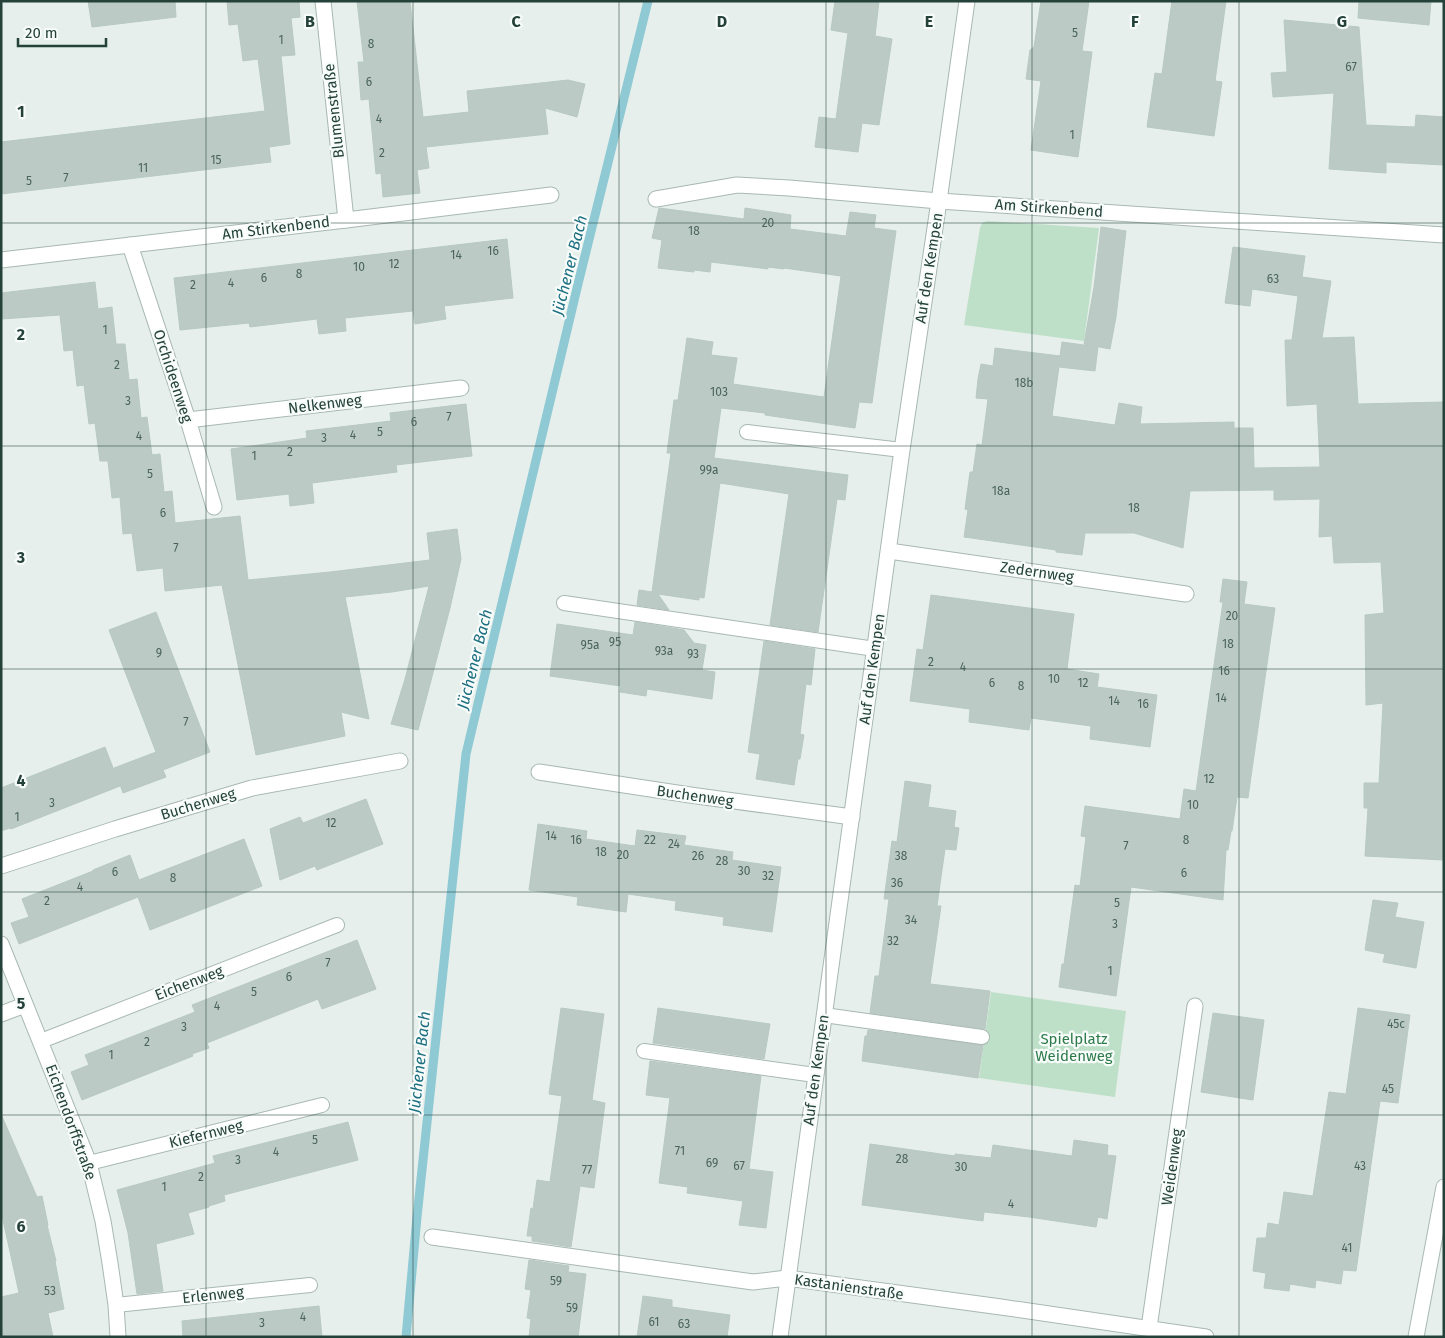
<svg xmlns="http://www.w3.org/2000/svg" width="1445" height="1338" viewBox="0 0 1445 1338" font-family="'Fira Sans',sans-serif">
<rect width="100%" height="100%" fill="#e6efeb"/>
<g fill="#bfe0c8">
<polygon points="987,221 1099,228 1084,341 964,325 980,228 982,223"/>
<polygon points="991,992 1126,1011 1115,1097 979,1078"/>
</g>
<g fill="none" stroke-linecap="round" stroke-linejoin="round">
<polyline stroke="#8ec9d4" stroke-width="9" points="406,1337 417,1217 466,754 578,284 648,1"/>
</g>
<g fill="#bbcac4" stroke="#b8c9c2">
<polygon points="88,1 175,1 176,17 92,27"/>
<polygon points="227,1 299,1 300,17 291,18 295,55 281,56 290,144 269,147 271,162 1,194 1,142 265,111 258,59 243,61 238,24 229,25"/>
<polygon points="357,1 410,1 423,117 469,112 467,91 568,80 585,84 577,117 545,108 548,134 426,147 429,168 417,170 420,193 383,197 381,173 376,174 369,99 361,100 358,62 364,62"/>
<polygon points="835,1 879,1 875,36 892,39 879,125 862,123 858,152 815,147 819,117 836,119 844,61 848,33 831,30"/>
<polygon points="1041,1 1089,1 1082,51 1092,52 1078,157 1031,150 1041,81 1026,79 1030,50 1034,47"/>
<polygon points="1172,1 1226,1 1215,81 1222,82 1214,136 1147,127 1155,73 1162,74"/>
<polygon points="1359,1 1431,1 1429,25 1358,18"/>
<polygon points="1284,20 1359,27 1366,125 1415,127 1416,115 1444,117 1444,165 1386,162 1386,173 1329,169 1334,93 1273,97 1271,73 1287,72"/>
<polygon points="659,208 744,219 745,208 791,215 790,229 846,236 850,212 876,215 874,228 896,231 872,403 859,402 855,428 765,415 765,413 721,408 714,458 848,475 845,500 837,499 818,632 770,625 789,494 720,483 704,598 699,597 699,600 658,594 669,610 637,605 639,590 652,592 671,453 667,453 674,400 678,400 687,338 713,342 711,355 737,358 733,384 824,397 841,276 784,268 784,269 768,267 768,269 711,262 710,272 694,270 694,272 658,268 662,240 652,238"/>
<polygon points="1101,227 1126,231 1116,317 1110,349 1084,344 1094,287"/>
<polygon points="507,239 513,298 444,306 446,319 415,324 413,311 345,318 346,331 319,334 317,319 250,327 249,323 180,330 174,278"/>
<polygon points="1233,247 1305,256 1302,277 1331,281 1322,338 1354,337 1358,404 1444,402 1444,860 1365,856 1368,808 1364,808 1364,783 1379,783 1383,703 1366,705 1365,615 1384,613 1381,562 1334,563 1332,536 1319,537 1320,499 1274,500 1274,490 1190,491 1183,548 1134,533 1085,533 1082,555 1056,552 1056,550 964,537 968,510 965,509 970,472 973,472 977,444 982,445 988,399 976,398 978,379 981,364 993,366 995,348 1060,356 1062,342 1098,347 1095,371 1059,367 1052,416 1115,425 1119,403 1142,407 1140,424 1234,422 1234,428 1253,428 1254,468 1320,467 1317,404 1287,406 1285,340 1292,340 1298,296 1252,289 1250,306 1225,303"/>
<polygon points="95,282 98,309 112,307 116,344 125,344 129,380 137,379 141,418 147,417 152,455 160,454 164,492 172,491 175,523 240,516 248,580 330,572 430,560 427,533 457,529 461,559 450,608 418,730 391,724 405,679 429,586 392,592 345,597 369,719 341,712 345,736 256,755 222,585 165,591 163,568 137,571 132,533 123,534 120,497 112,498 108,461 100,461 95,423 89,424 84,385 77,386 73,350 64,351 60,315 1,319 1,293"/>
<polygon points="466,404 472,456 396,465 397,472 312,483 314,503 290,506 289,494 237,500 231,449 307,438 306,431 391,421 390,413"/>
<polygon points="1223,579 1247,582 1244,604 1275,608 1248,798 1237,797 1232,831 1231,831 1228,850 1226,850 1223,900 1131,887 1116,996 1059,987 1062,964 1064,964 1075,885 1080,886 1086,837 1081,836 1085,806 1180,819 1184,789 1196,791 1223,602 1220,602"/>
<polygon points="931,595 1074,614 1067,669 1099,674 1097,687 1157,695 1150,747 1090,739 1091,726 1031,718 1029,730 969,722 970,709 910,701 917,649 923,650"/>
<polygon points="156,612 210,752 163,770 166,777 123,793 114,768 156,752 109,630"/>
<polygon points="635,622 684,630 694,643 706,645 702,670 715,672 712,699 647,689 646,696 620,692 621,686 550,676 557,624 633,635"/>
<polygon points="764,641 815,649 811,685 806,684 800,734 804,735 800,759 798,759 794,785 756,779 760,754 748,752"/>
<polygon points="105,747 120,786 11,829 10,828 1,831 1,788"/>
<polygon points="905,781 931,785 928,807 956,811 954,827 959,828 956,850 945,849 941,877 937,906 941,906 930,984 990,991 985,1029 870,1013 875,976 879,976 889,899 884,899 892,841 897,842"/>
<polygon points="366,799 383,844 317,870 315,866 280,880 270,829 300,817 303,823"/>
<polygon points="538,824 587,831 586,839 635,846 637,830 686,836 684,845 733,852 732,860 781,867 772,932 723,925 724,917 675,910 676,901 628,894 626,912 577,905 578,897 529,890"/>
<polygon points="244,839 262,886 150,930 138,897 19,944 11,923 29,917 22,899 93,871 93,870 130,855 139,880"/>
<polygon points="1373,900 1398,903 1395,917 1424,922 1416,968 1383,962 1385,954 1365,950"/>
<polygon points="357,940 376,989 322,1009 318,999 207,1043 209,1048 192,1054 193,1056 82,1100 71,1072 89,1065 85,1055 195,1012 192,1005"/>
<polygon points="561,1008 604,1014 592,1100 605,1103 594,1188 580,1186 571,1247 532,1241 532,1236 527,1236 531,1208 533,1209 537,1180 550,1182 562,1096 549,1094"/>
<polygon points="658,1008 770,1024 764,1059 653,1043"/>
<polygon points="1358,1008 1410,1015 1398,1103 1380,1101 1356,1271 1343,1270 1341,1284 1316,1280 1315,1288 1290,1284 1289,1291 1264,1288 1266,1273 1253,1271 1257,1238 1266,1238 1268,1223 1279,1225 1284,1192 1313,1196 1329,1092 1346,1094"/>
<polygon points="1213,1013 1264,1020 1253,1100 1201,1092"/>
<polygon points="868,1030 983,1045 978,1078 862,1061 865,1036 867,1036"/>
<polygon points="650,1061 761,1076 749,1169 773,1172 766,1228 739,1225 743,1201 687,1193 688,1187 659,1183 670,1098 646,1095"/>
<polygon points="1,1114 37,1197 42,1196 48,1225 47,1225 56,1261 55,1261 64,1309 48,1313 53,1337 1,1337 1,1297 19,1293 1,1211"/>
<polygon points="348,1122 358,1160 224,1195 225,1201 209,1206 209,1207 188,1213 194,1234 156,1244 163,1291 137,1294 128,1233 117,1190 215,1163 213,1156"/>
<polygon points="1074,1140 1108,1145 1107,1155 1116,1156 1107,1219 1098,1217 1096,1227 1029,1217 984,1212 983,1221 862,1205 870,1144 955,1156 955,1154 991,1158 993,1145 1072,1156"/>
<polygon points="529,1260 569,1266 568,1272 586,1274 578,1337 529,1337 531,1319 527,1318 531,1290 525,1289"/>
<polygon points="643,1296 672,1300 672,1307 730,1315 727,1337 637,1337"/>
<polygon points="319,1306 322,1337 183,1337 182,1321"/>
</g>
<g fill="none" stroke-linecap="round" stroke-linejoin="round">
<defs>
<g id="service">
<polyline points="747,432 902,450"/>
<polyline points="564,603 875,649"/>
<polyline points="824,1015 982,1037"/>
<polyline points="41,1041 337,925"/>
<polyline points="644,1051 815,1075"/>
<polyline points="89,1163 322,1105"/>
<polyline points="116,1305 310,1285"/>
</g>
<g id="minor">
<polyline points="323,1 346,220"/>
<polyline points="656,199 737,185 789,188 939,201 1444,235"/>
<polyline points="130,245 188,420 214,507"/>
<polyline points="1,260 346,220 551,195"/>
<polyline points="188,420 461,388"/>
<polyline points="889,551 1186,594"/>
<polyline points="539,772 690,795 852,817"/>
<polyline points="1,866 115,829 252,788 400,761"/>
<polyline points="1,944 89,1163 103,1221 110,1263 116,1305 118,1337"/>
<polyline points="1,1014 25,1005"/>
<polyline points="432,1237 753,1282 787,1278 1001,1307 1206,1337"/>
<polyline points="1149,1328 1195,1006"/>
<polyline points="780,1337 902,450 939,201 967,1"/>
</g>
<polyline id="tertiary" points="1416,1337 1444,1187"/>
</defs>
<use href="#service" stroke="#a8b8b2" stroke-width="16"/>
<use href="#minor" stroke="#a8b8b2" stroke-width="17"/>
<use href="#tertiary" stroke="#a8b8b2" stroke-width="17"/>
<use href="#service" stroke="#fff" stroke-width="14"/>
<use href="#minor" stroke="#fff" stroke-width="15"/>
<use href="#tertiary" stroke="#fff" stroke-width="15"/>
</g>
<path fill="none" stroke="#24423a" stroke-width="1" stroke-opacity="0.55" d="M206,1V1337M413,1V1337M619,1V1337M826,1V1337M1032,1V1337M1239,1V1337M1,223H1444M1,446H1444M1,669H1444M1,892H1444M1,1115H1444"/>
<g text-anchor="middle" stroke-width="4.5" stroke-linejoin="round" paint-order="stroke">
<g font-size="12" fill="#4a645c">
<text x="1075" y="37">5</text>
<text x="281" y="44">1</text>
<text x="371" y="48">8</text>
<text x="1351" y="71">67</text>
<text x="369" y="86">6</text>
<text x="379" y="123">4</text>
<text x="1072" y="139">1</text>
<text x="382" y="157">2</text>
<text x="216" y="164">15</text>
<text x="143" y="172">11</text>
<text x="66" y="182">7</text>
<text x="29" y="185">5</text>
<text x="768" y="227">20</text>
<text x="694" y="235">18</text>
<text x="493" y="255">16</text>
<text x="456" y="259">14</text>
<text x="394" y="268">12</text>
<text x="359" y="271">10</text>
<text x="299" y="278">8</text>
<text x="264" y="282">6</text>
<text x="1273" y="283">63</text>
<text x="231" y="287">4</text>
<text x="193" y="289">2</text>
<text x="105" y="334">1</text>
<text x="117" y="369">2</text>
<text x="1024" y="387">18b</text>
<text x="719" y="396">103</text>
<text x="128" y="405">3</text>
<text x="449" y="421">7</text>
<text x="414" y="426">6</text>
<text x="380" y="436">5</text>
<text x="353" y="439">4</text>
<text x="139" y="440">4</text>
<text x="324" y="442">3</text>
<text x="290" y="456">2</text>
<text x="254" y="460">1</text>
<text x="709" y="474">99a</text>
<text x="150" y="478">5</text>
<text x="1001" y="495">18a</text>
<text x="1134" y="512">18</text>
<text x="163" y="517">6</text>
<text x="176" y="552">7</text>
<text x="1232" y="620">20</text>
<text x="615" y="646">95</text>
<text x="1228" y="648">18</text>
<text x="590" y="649">95a</text>
<text x="664" y="655">93a</text>
<text x="159" y="657">9</text>
<text x="693" y="658">93</text>
<text x="931" y="666">2</text>
<text x="963" y="671">4</text>
<text x="1224" y="675">16</text>
<text x="1054" y="683">10</text>
<text x="992" y="687">6</text>
<text x="1083" y="687">12</text>
<text x="1021" y="690">8</text>
<text x="1221" y="702">14</text>
<text x="1114" y="705">14</text>
<text x="1143" y="708">16</text>
<text x="186" y="726">7</text>
<text x="1209" y="783">12</text>
<text x="52" y="807">3</text>
<text x="1193" y="809">10</text>
<text x="17" y="821">1</text>
<text x="331" y="827">12</text>
<text x="551" y="840">14</text>
<text x="576" y="844">16</text>
<text x="650" y="844">22</text>
<text x="1186" y="844">8</text>
<text x="674" y="848">24</text>
<text x="1126" y="850">7</text>
<text x="601" y="856">18</text>
<text x="623" y="859">20</text>
<text x="698" y="860">26</text>
<text x="901" y="860">38</text>
<text x="722" y="865">28</text>
<text x="744" y="875">30</text>
<text x="115" y="876">6</text>
<text x="1184" y="877">6</text>
<text x="768" y="880">32</text>
<text x="173" y="882">8</text>
<text x="897" y="887">36</text>
<text x="80" y="891">4</text>
<text x="47" y="905">2</text>
<text x="1117" y="907">5</text>
<text x="911" y="924">34</text>
<text x="1115" y="928">3</text>
<text x="893" y="945">32</text>
<text x="328" y="967">7</text>
<text x="1110" y="975">1</text>
<text x="289" y="981">6</text>
<text x="254" y="996">5</text>
<text x="217" y="1010">4</text>
<text x="1396" y="1028">45c</text>
<text x="184" y="1031">3</text>
<text x="147" y="1046">2</text>
<text x="111" y="1059">1</text>
<text x="1388" y="1093">45</text>
<text x="315" y="1144">5</text>
<text x="680" y="1155">71</text>
<text x="276" y="1156">4</text>
<text x="902" y="1163">28</text>
<text x="238" y="1164">3</text>
<text x="712" y="1167">69</text>
<text x="739" y="1170">67</text>
<text x="1360" y="1170">43</text>
<text x="961" y="1171">30</text>
<text x="587" y="1174">77</text>
<text x="201" y="1181">2</text>
<text x="164" y="1191">1</text>
<text x="1011" y="1208">4</text>
<text x="1347" y="1252">41</text>
<text x="556" y="1285">59</text>
<text x="50" y="1295">53</text>
<text x="572" y="1312">59</text>
<text x="303" y="1321">4</text>
<text x="654" y="1326">61</text>
<text x="262" y="1327">3</text>
<text x="684" y="1328">63</text>
</g>
<g font-size="15" fill="#24423a" stroke="#f7fbf9">
<text transform="translate(334 111) rotate(-96)" y="5">Blumenstraße</text>
<text transform="translate(1049 208) rotate(4)" y="5">Am Stirkenbend</text>
<text transform="translate(276 228) rotate(-7)" y="5">Am Stirkenbend</text>
<text transform="translate(929 268) rotate(-81)" y="5">Auf den Kempen</text>
<text transform="translate(173 376) rotate(72)" y="5">Orchideenweg</text>
<text transform="translate(325 404) rotate(-7)" y="5">Nelkenweg</text>
<text transform="translate(1037 572) rotate(8)" y="5">Zedernweg</text>
<text transform="translate(872 669) rotate(-82)" y="5">Auf den Kempen</text>
<text transform="translate(695 796) rotate(8)" y="5">Buchenweg</text>
<text transform="translate(198 804) rotate(-17)" y="5">Buchenweg</text>
<text transform="translate(189 983) rotate(-21)" y="5">Eichenweg</text>
<text transform="translate(816 1070) rotate(-82)" y="5">Auf den Kempen</text>
<text transform="translate(71 1122) rotate(70)" y="5">Eichendorffstraße</text>
<text transform="translate(206 1134) rotate(-14)" y="5">Kiefernweg</text>
<text transform="translate(1172 1167) rotate(-82)" y="5">Weidenweg</text>
<text transform="translate(849 1287) rotate(8)" y="5">Kastanienstraße</text>
<text transform="translate(213 1295) rotate(-6)" y="5">Erlenweg</text>
</g>
<g font-size="15" fill="#2d7a4b" stroke="#f7fbf9">
<text x="1074" y="1044">Spielplatz<tspan x="1074" dy="17">Weidenweg</tspan></text>
</g>
<g font-size="16" font-style="italic" fill="#1c6f80" stroke="#f7fbf9">
<text transform="translate(569 265) rotate(-76)" y="6">Jüchener Bach</text>
<text transform="translate(474 659) rotate(-76)" y="6">Jüchener Bach</text>
<text transform="translate(419 1062) rotate(-84)" y="6">Jüchener Bach</text>
</g>
</g>
<g font-size="16" text-anchor="middle" font-weight="bold" fill="#24423a" stroke="#f7fbf9" stroke-width="4.5" stroke-linejoin="round" paint-order="stroke">
<text x="310" y="27">B</text>
<text x="516" y="27">C</text>
<text x="722" y="27">D</text>
<text x="929" y="27">E</text>
<text x="1135" y="27">F</text>
<text x="1342" y="27">G</text>
<text x="21" y="117">1</text>
<text x="21" y="340">2</text>
<text x="21" y="563">3</text>
<text x="21" y="786">4</text>
<text x="21" y="1009">5</text>
<text x="21" y="1232">6</text>
</g>
<rect width="1445" height="1338" fill="none" stroke="#24423a" stroke-width="5"/>
<path d="M18 38v8h88v-8" fill="none" stroke="#24423a" stroke-width="2.5"/>
<text x="25" y="38" font-size="15" fill="#24423a" stroke="#f7fbf9" stroke-width="4" paint-order="stroke">20 m</text>
</svg>
